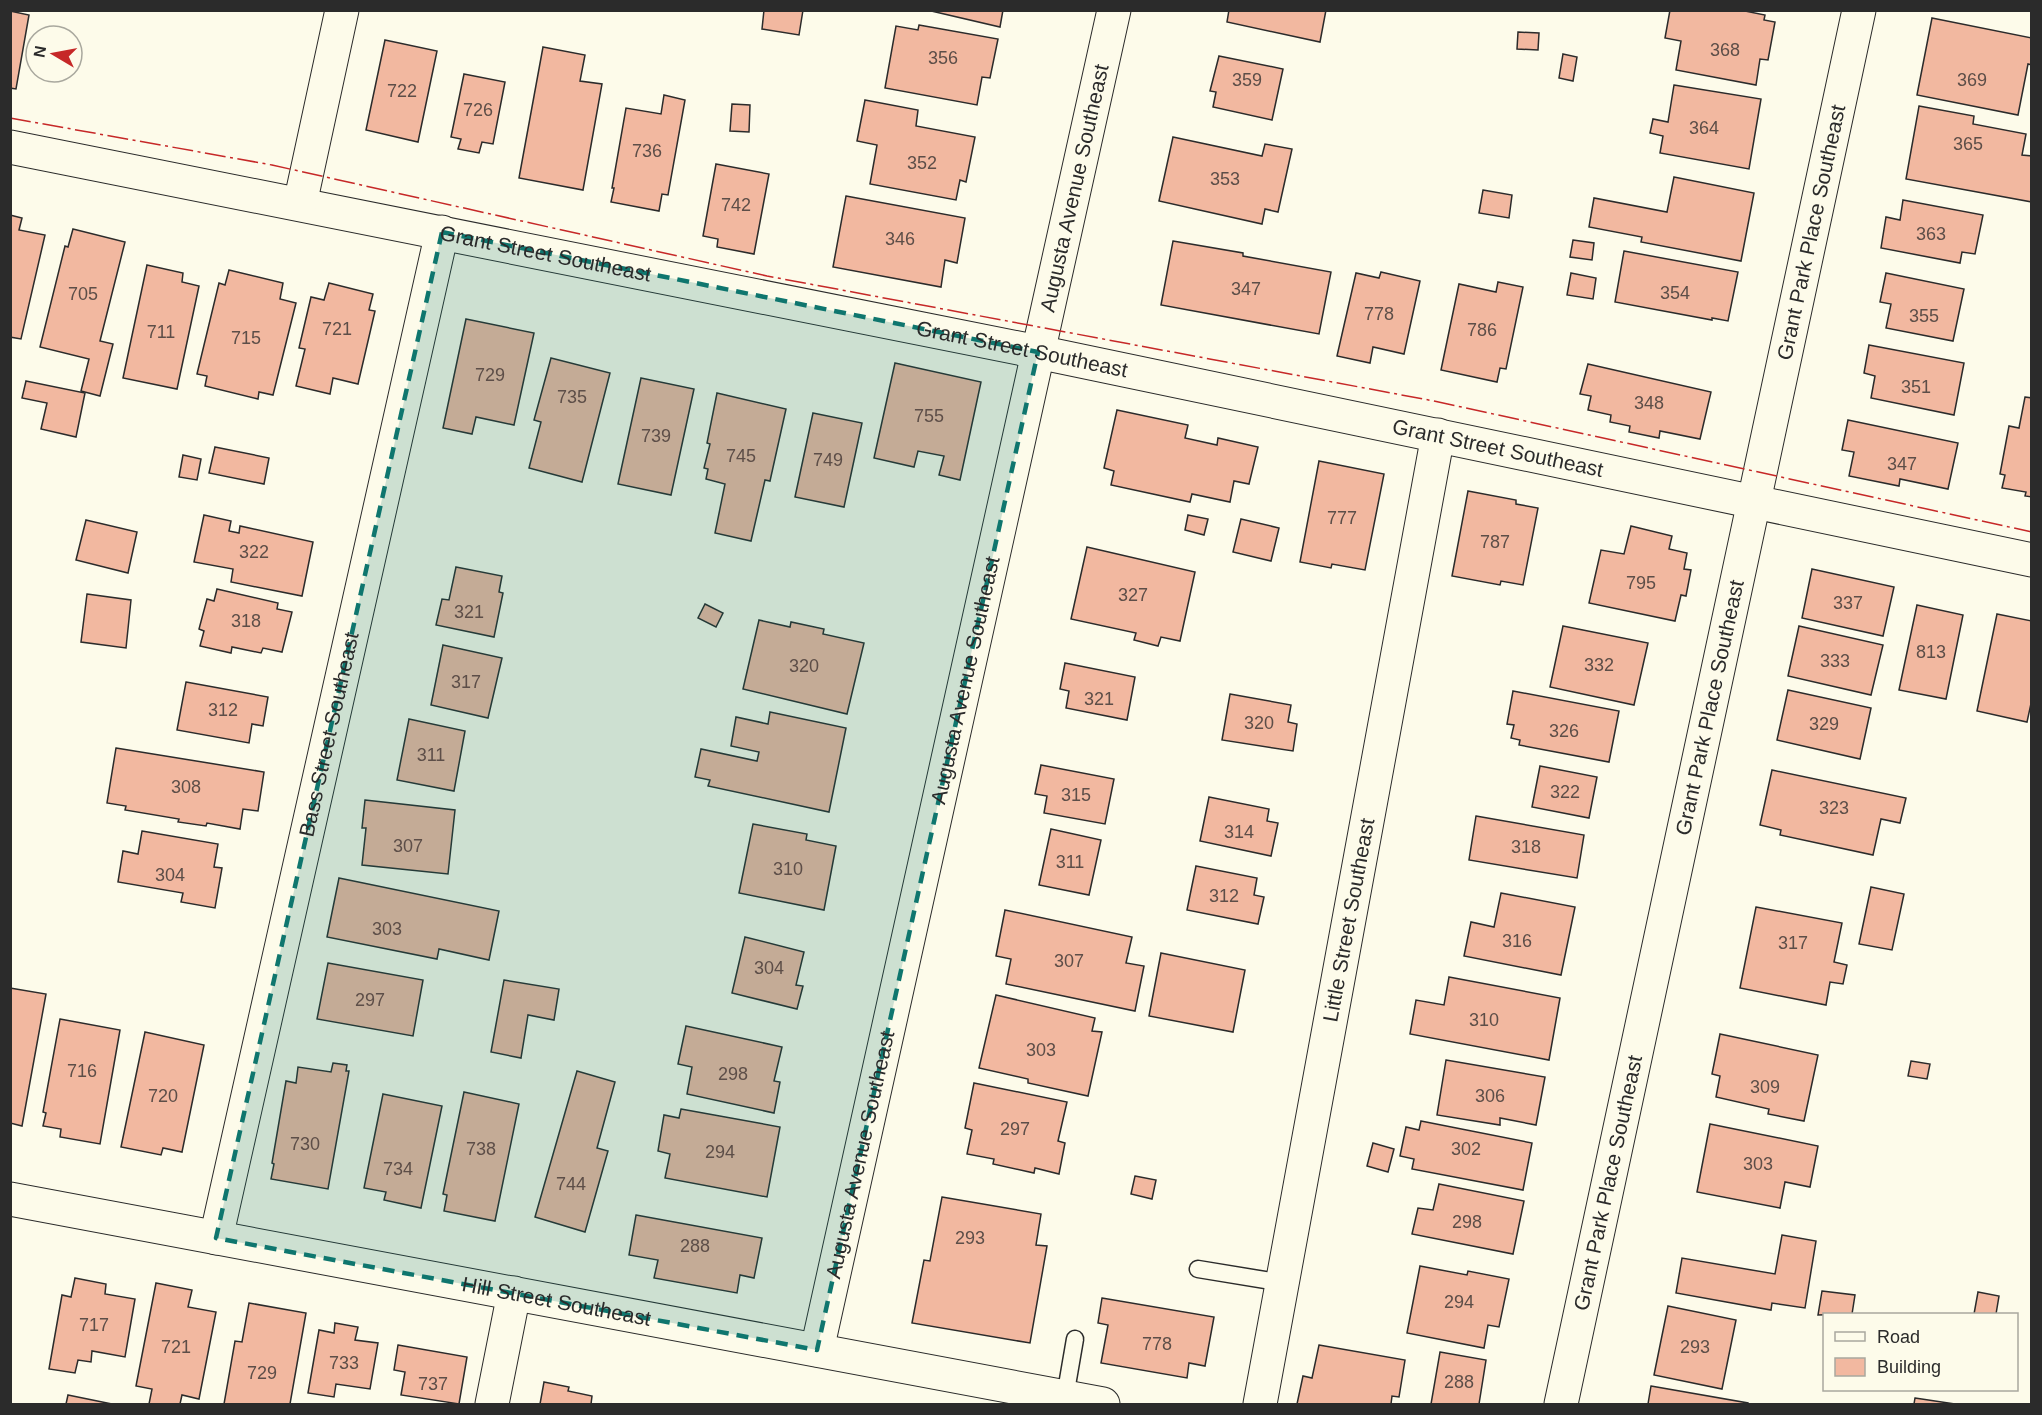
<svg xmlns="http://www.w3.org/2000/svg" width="2042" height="1415" viewBox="0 0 2042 1415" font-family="Arial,sans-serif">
<rect width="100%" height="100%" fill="#fdfbea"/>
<g fill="#f2b8a0" stroke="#2b2b2b" stroke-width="1.5">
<polygon points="764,10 803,10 799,35 762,29"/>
<polygon points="927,10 1003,10 1000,27"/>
<polygon points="1229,10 1326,10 1320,42 1227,22"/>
<polygon points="1670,10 1740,10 1765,15 1764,20 1775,22 1768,60 1760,59 1756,85 1676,70 1681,41 1665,38"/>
<polygon points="10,11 29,15 16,89 10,88"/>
<polygon points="1932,18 2032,38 2032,65 2028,64 2018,115 1917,95"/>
<polygon points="919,25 998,39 990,78 982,77 977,105 885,88 896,26 918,30"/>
<polygon points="1518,32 1539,33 1538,50 1517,49"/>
<polygon points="385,40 437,51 418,142 366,130"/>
<polygon points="543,47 585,55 580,81 602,84 583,190 519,178"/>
<polygon points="1563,54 1577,57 1573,81 1559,78"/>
<polygon points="1219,56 1283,69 1272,120 1213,107 1216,92 1210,91"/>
<polygon points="464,74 505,82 493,144 482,142 479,153 458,149 461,139 451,137"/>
<polygon points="1674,85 1761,99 1749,169 1660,153 1663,136 1650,133 1653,119 1668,122"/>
<polygon points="664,95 685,100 668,195 662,194 659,211 611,202 614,188 612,188 626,108 661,114"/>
<polygon points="865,100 918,110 916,126 975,137 966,182 960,180 956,200 870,184 877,145 857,141"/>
<polygon points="732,104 750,105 749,132 730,131"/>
<polygon points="1919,106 1974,116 1973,124 2026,134 2022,155 2032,156 2032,202 1906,179"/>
<polygon points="1173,137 1262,156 1265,144 1292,149 1278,212 1265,209 1262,224 1159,201"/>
<polygon points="716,164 769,174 754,254 717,247 718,239 703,236"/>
<polygon points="1674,177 1754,193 1741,261 1641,242 1642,237 1589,227 1594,198 1667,212"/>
<polygon points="1483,190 1512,195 1509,218 1479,213"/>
<polygon points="846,196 965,218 957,263 945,260 941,287 833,267"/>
<polygon points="1903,200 1983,215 1975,254 1962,252 1960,263 1881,248 1886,217 1900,220"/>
<polygon points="10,215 22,218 19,230 45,235 21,339 10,337"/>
<polygon points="73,229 125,242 100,341 113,344 100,396 81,391 89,359 40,347 65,246 68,247"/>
<polygon points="1573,240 1594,243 1592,260 1570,257"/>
<polygon points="1173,241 1243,253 1243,256 1331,272 1319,334 1161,305"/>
<polygon points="1624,251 1738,272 1728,321 1712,318 1712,320 1615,302"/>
<polygon points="147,265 183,273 182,282 199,286 177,389 123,378"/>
<polygon points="229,270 283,283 280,299 296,303 273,395 259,392 258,399 205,386 207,376 197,374 219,283 225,285"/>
<polygon points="1381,272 1420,281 1404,354 1373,347 1370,363 1337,356 1356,273 1379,278"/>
<polygon points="1571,273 1596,278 1593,299 1567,295"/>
<polygon points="1886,273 1964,289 1953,341 1886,328 1891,304 1880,302"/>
<polygon points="1498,282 1523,287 1506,369 1500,368 1497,382 1441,370 1459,284 1496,292"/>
<polygon points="329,283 373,294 369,310 375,311 358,384 333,378 330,394 296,386 305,349 299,348 311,297 324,300"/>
<polygon points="466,319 534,333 514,425 476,417 472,434 443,428"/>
<polygon points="1869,345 1964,363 1954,415 1871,398 1875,376 1864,373"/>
<polygon points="551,358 610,373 582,482 529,468 541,422 534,420"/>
<polygon points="895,363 981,382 960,480 939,475 944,456 918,451 914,467 874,458"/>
<polygon points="1588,364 1711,392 1700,439 1660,431 1659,438 1629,432 1630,426 1610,422 1611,415 1588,410 1591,396 1580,394"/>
<polygon points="641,378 694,389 671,495 618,484"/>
<polygon points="26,381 85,393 76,437 41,429 47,403 22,398"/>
<polygon points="717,393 786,409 770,481 765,480 751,541 715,533 725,484 706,479 708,469 704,468 710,444 707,443"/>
<polygon points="2025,397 2032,398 2032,497 2025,496 2026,492 2002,488 2005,475 2000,474 2009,426 2019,428"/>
<polygon points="1117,410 1188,425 1185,438 1217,445 1218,438 1258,447 1249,484 1234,481 1230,502 1192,494 1190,502 1111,485 1114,471 1104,468"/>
<polygon points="813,413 862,423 844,507 795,497"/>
<polygon points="1848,420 1958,443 1948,489 1900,479 1899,486 1849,476 1854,452 1842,450"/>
<polygon points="215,447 269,458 264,484 209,473"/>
<polygon points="183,455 201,459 197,480 179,477"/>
<polygon points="1319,461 1384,474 1365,570 1332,564 1331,568 1300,562"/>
<polygon points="1468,491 1516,500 1516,504 1538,508 1523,585 1501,581 1500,585 1452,576"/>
<polygon points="204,515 231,521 229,531 239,533 240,526 313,542 302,596 231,582 233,569 194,562"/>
<polygon points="1188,515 1208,519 1204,535 1185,530"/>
<polygon points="1241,519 1279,528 1271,561 1233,552"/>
<polygon points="86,520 137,532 128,573 76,560"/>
<polygon points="1631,526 1672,536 1669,549 1687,553 1684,569 1691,570 1686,596 1681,595 1675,621 1589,603 1601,550 1624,554"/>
<polygon points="1087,547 1195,572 1180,641 1161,637 1158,646 1134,640 1136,633 1071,619"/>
<polygon points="456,567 502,576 499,592 503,593 494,637 436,625 442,599 449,600"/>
<polygon points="1812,569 1894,587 1883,636 1802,618"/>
<polygon points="217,589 278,603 277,609 292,612 282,652 263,648 261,653 232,647 231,653 200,646 204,631 199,629 207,599 214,601"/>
<polygon points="87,594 131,600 126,648 81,642"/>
<polygon points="705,604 723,613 716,627 698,618"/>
<polygon points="1917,605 1963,615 1946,699 1899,690"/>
<polygon points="1997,614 2032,621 2032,699 2027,722 1977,711"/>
<polygon points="759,620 790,627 791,622 824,629 823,634 864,643 847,714 743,689"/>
<polygon points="1563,626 1648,643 1634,705 1550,687"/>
<polygon points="1799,626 1883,645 1871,695 1788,676"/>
<polygon points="443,645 502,658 488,718 431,705"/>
<polygon points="1065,663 1135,677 1127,720 1066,708 1069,691 1060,689"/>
<polygon points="186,682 268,697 263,726 252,724 249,743 177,730"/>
<polygon points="1788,690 1871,708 1860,759 1777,740"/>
<polygon points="1513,691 1619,711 1609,762 1519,745 1520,740 1511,738 1514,725 1507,724"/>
<polygon points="1230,694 1291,705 1288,722 1297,724 1293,751 1222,740"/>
<polygon points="770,712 846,728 829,812 708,786 710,780 695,777 701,749 757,761 759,752 731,746 736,717 768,724"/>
<polygon points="409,719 465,731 454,791 397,780"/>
<polygon points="116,748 264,772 258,811 243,809 240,829 207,823 206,826 178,822 179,819 125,810 126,806 107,803"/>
<polygon points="1041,765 1114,779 1105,824 1044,813 1047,796 1035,794"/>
<polygon points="1540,766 1597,777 1589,818 1532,807"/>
<polygon points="1772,770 1906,798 1900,823 1881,819 1873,855 1780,835 1781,830 1760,825"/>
<polygon points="1209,797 1269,809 1267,821 1278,823 1271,856 1200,841"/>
<polygon points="365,800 455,810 448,874 362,865 366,828 362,828"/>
<polygon points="1476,816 1584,835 1577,878 1469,860"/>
<polygon points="753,824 807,834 806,840 836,846 824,910 739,893"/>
<polygon points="1051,829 1101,840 1089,895 1039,885"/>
<polygon points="142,831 218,844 214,867 222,868 215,908 181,902 183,893 118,882 123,851 138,854"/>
<polygon points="1196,866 1257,878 1254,895 1264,897 1258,924 1187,910"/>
<polygon points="339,878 499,911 489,960 439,949 437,959 327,937"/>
<polygon points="1871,887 1904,894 1892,950 1859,944"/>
<polygon points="1501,893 1575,907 1561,975 1464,956 1471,922 1494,927"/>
<polygon points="1756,907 1842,923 1834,962 1847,965 1843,984 1830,982 1826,1005 1740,988"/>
<polygon points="1005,910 1132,937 1126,963 1144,966 1135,1011 1006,984 1011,959 996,956"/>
<polygon points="745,937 804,952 796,985 803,986 797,1009 732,993"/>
<polygon points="1161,953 1245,970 1233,1032 1149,1016"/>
<polygon points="328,963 423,980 413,1036 317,1019"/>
<polygon points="1449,977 1560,998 1549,1060 1410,1034 1416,1000 1444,1005"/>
<polygon points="504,980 559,989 554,1020 528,1015 521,1058 491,1052"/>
<polygon points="10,988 46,994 22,1126 10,1123"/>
<polygon points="996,995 1095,1018 1092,1031 1102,1032 1088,1096 1028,1083 1028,1079 979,1068"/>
<polygon points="60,1019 120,1030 100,1144 60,1137 61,1129 43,1126 46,1113 43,1112"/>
<polygon points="686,1026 782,1047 774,1081 780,1082 774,1113 687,1094 692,1067 678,1064"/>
<polygon points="145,1032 204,1045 182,1152 163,1148 161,1155 121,1147"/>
<polygon points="1720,1034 1818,1055 1804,1121 1768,1114 1769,1109 1716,1097 1720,1076 1712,1074"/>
<polygon points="1446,1060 1545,1077 1536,1125 1500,1118 1500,1125 1437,1115"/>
<polygon points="1911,1061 1930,1064 1927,1079 1908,1076"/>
<polygon points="333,1063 347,1065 346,1071 349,1071 328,1189 271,1179 274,1164 272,1163 286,1081 296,1083 298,1067 331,1072"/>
<polygon points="577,1071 615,1082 597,1148 608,1151 585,1232 535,1217"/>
<polygon points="974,1083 1067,1102 1058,1141 1065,1143 1059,1174 1035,1168 1034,1173 993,1164 994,1159 967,1154 972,1130 965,1128"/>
<polygon points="464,1092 519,1104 495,1221 444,1211 447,1195 443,1194"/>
<polygon points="383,1094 442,1106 421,1208 384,1200 386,1192 364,1188"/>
<polygon points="681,1109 780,1127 767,1197 665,1178 670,1154 658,1151 664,1115 679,1118"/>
<polygon points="1421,1121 1532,1143 1523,1190 1412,1169 1414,1159 1400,1156 1406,1127 1419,1130"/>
<polygon points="1710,1124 1818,1146 1810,1187 1785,1182 1780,1208 1697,1192"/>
<polygon points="1373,1143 1394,1149 1388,1172 1367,1166"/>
<polygon points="1135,1176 1156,1180 1152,1199 1131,1194"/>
<polygon points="1439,1184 1524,1201 1513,1254 1412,1234 1418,1208 1433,1210"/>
<polygon points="942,1197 1041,1214 1036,1245 1047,1246 1030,1343 912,1323 924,1260 930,1261"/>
<polygon points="636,1215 762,1238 754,1278 740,1275 737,1293 654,1278 658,1260 629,1255"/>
<polygon points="1782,1235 1816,1241 1805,1308 1772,1303 1771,1310 1676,1293 1682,1258 1775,1274"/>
<polygon points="1420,1266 1467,1275 1468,1271 1509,1279 1499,1327 1488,1325 1484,1348 1407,1333"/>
<polygon points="75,1278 106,1284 105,1294 135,1299 125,1357 92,1351 91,1362 78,1360 75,1373 49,1369 62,1295 71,1297"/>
<polygon points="156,1283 192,1290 188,1307 216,1312 199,1399 182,1395 180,1404 149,1404 152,1389 136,1386"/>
<polygon points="1822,1291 1855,1295 1852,1314 1818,1315"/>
<polygon points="1978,1292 1999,1296 1996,1314 1974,1314"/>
<polygon points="1102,1298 1214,1317 1205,1366 1189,1363 1187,1378 1101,1363 1108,1325 1098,1323"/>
<polygon points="249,1303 306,1313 290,1404 224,1404 235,1341 242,1342"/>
<polygon points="1668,1306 1736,1320 1722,1389 1654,1375"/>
<polygon points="335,1323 358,1327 355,1340 378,1343 370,1389 336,1384 334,1397 308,1393 319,1330 334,1333"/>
<polygon points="398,1345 467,1357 459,1404 401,1395 405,1372 394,1370"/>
<polygon points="1319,1345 1405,1360 1399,1397 1392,1396 1391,1404 1297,1404 1303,1376 1312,1378"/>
<polygon points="1440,1352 1486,1360 1479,1404 1431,1404"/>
<polygon points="544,1382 569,1387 568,1391 592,1396 591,1404 540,1404"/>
<polygon points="1651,1386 1748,1403 1748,1404 1648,1404"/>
<polygon points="68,1395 112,1404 66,1404"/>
<polygon points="1915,1398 1955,1404 1914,1404"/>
</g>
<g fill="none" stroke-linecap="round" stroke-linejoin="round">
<defs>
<g id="lane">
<polyline points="1198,1269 1283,1283"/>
<polyline points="1065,1397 1075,1339"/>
</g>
<g id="street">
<path id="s1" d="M10,147L1038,352L2032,560"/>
<polyline points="300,204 342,10"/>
<path id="s2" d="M216,1238L442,232"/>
<path id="s3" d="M817,1350L1114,10"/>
<polyline points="492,1404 514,1293"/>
<path id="s4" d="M1260,1404L1438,435"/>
<path id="s5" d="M1561,1404L1859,10"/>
</g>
<g id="secondary">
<path id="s6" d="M10,1199L1103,1404"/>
</g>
</defs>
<use href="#lane" stroke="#2b2b2b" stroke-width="19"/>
<use href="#street" stroke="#2b2b2b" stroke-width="35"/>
<use href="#secondary" stroke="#2b2b2b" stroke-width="35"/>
<use href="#lane" stroke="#fdfbea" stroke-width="16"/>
<use href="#street" stroke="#fdfbea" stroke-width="33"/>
<use href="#secondary" stroke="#fdfbea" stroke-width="33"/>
<polyline stroke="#c62828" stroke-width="1.5" stroke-dasharray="21 4.5 3 4.5" stroke-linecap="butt" points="10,118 272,165 767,276 1434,401 2032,532"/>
</g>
<path fill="#0f766e" fill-opacity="0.2" stroke="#0f766e" stroke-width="4.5" stroke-dasharray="12 8" stroke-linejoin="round" d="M442,232L1038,352L817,1350L216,1238Z"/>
<g text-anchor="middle" stroke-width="4.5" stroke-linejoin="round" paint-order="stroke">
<g font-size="18" fill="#5d4e48">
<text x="1725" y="56">368</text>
<text x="943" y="64">356</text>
<text x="1247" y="86">359</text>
<text x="1972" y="86">369</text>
<text x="402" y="97">722</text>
<text x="478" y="116">726</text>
<text x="1704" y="134">364</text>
<text x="1968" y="150">365</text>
<text x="647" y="157">736</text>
<text x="922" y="169">352</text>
<text x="1225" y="185">353</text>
<text x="736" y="211">742</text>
<text x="1931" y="240">363</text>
<text x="900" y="245">346</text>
<text x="1246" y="295">347</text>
<text x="1675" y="299">354</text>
<text x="83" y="300">705</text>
<text x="1379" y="320">778</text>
<text x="1924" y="322">355</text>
<text x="337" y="335">721</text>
<text x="1482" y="336">786</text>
<text x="161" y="338">711</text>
<text x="246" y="344">715</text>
<text x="490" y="381">729</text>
<text x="1916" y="393">351</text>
<text x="572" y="403">735</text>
<text x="1649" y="409">348</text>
<text x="929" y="422">755</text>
<text x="656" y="442">739</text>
<text x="741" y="462">745</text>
<text x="828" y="466">749</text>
<text x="1902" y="470">347</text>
<text x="1342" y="524">777</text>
<text x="1495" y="548">787</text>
<text x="254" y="558">322</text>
<text x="1641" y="589">795</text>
<text x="1133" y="601">327</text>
<text x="1848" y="609">337</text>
<text x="469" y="618">321</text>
<text x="246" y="627">318</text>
<text x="1931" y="658">813</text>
<text x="1835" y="667">333</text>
<text x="1599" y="671">332</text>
<text x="804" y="672">320</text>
<text x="466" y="688">317</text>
<text x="1099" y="705">321</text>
<text x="223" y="716">312</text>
<text x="1259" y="729">320</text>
<text x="1824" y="730">329</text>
<text x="1564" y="737">326</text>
<text x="431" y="761">311</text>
<text x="186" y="793">308</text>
<text x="1565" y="798">322</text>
<text x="1076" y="801">315</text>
<text x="1834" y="814">323</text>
<text x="1239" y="838">314</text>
<text x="408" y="852">307</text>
<text x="1526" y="853">318</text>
<text x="1070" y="868">311</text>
<text x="788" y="875">310</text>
<text x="170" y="881">304</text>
<text x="1224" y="902">312</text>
<text x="387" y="935">303</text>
<text x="1517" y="947">316</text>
<text x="1793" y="949">317</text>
<text x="1069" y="967">307</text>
<text x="769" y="974">304</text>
<text x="370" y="1006">297</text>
<text x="1484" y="1026">310</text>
<text x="1041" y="1056">303</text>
<text x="82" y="1077">716</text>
<text x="733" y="1080">298</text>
<text x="1765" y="1093">309</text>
<text x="163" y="1102">720</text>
<text x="1490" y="1102">306</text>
<text x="1015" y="1135">297</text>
<text x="305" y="1150">730</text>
<text x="481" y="1155">738</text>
<text x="1466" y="1155">302</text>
<text x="720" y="1158">294</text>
<text x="1758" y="1170">303</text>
<text x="398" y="1175">734</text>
<text x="571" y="1190">744</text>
<text x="1467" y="1228">298</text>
<text x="970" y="1244">293</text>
<text x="695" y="1252">288</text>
<text x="1459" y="1308">294</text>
<text x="94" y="1331">717</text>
<text x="1157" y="1350">778</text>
<text x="176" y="1353">721</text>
<text x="1695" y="1353">293</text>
<text x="344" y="1369">733</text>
<text x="262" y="1379">729</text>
<text x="1459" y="1388">288</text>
<text x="433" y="1390">737</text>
</g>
<g font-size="21" fill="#2b2b2b" stroke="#fdfbea">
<text dy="7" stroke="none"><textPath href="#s3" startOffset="1190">Augusta Avenue Southeast</textPath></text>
<text dy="7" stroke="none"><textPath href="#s5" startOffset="1198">Grant Park Place Southeast</textPath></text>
<text dy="7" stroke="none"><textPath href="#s1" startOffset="546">Grant Street Southeast</textPath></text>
<text dy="7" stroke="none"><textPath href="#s1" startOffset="1032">Grant Street Southeast</textPath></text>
<text dy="7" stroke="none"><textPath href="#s1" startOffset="1518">Grant Street Southeast</textPath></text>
<text dy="7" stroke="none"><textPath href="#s3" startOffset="686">Augusta Avenue Southeast</textPath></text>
<text dy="7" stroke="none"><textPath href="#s5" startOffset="712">Grant Park Place Southeast</textPath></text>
<text dy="7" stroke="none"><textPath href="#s2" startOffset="516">Bass Street Southeast</textPath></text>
<text dy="7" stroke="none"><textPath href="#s4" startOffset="492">Little Street Southeast</textPath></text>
<text dy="7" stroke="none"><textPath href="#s3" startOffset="200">Augusta Avenue Southeast</textPath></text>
<text dy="7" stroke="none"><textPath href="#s5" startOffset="226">Grant Park Place Southeast</textPath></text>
<text dy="7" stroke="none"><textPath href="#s6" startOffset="556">Hill Street Southeast</textPath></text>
</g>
</g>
<rect width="2042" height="1415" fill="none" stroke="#2b2b2b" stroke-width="24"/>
<rect x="1823" y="1313" width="195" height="78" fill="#fdfbea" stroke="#a9a89e" stroke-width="1.5"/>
<rect x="1835" y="1332" width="30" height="9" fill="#fdfbea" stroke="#a9a89e" stroke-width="1.5"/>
<text x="1877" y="1343" font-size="18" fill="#2b2b2b">Road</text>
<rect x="1835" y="1358" width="30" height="18" fill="#f2b8a0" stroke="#a9a89e" stroke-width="1.5"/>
<text x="1877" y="1373" font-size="18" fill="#2b2b2b">Building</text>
<g transform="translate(54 54) rotate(280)"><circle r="28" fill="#fdfbea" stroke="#a9a89e" stroke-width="1.5"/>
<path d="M0-4.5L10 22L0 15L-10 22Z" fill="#c62828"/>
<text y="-9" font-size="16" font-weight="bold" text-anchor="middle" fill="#2b2b2b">N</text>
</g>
</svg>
